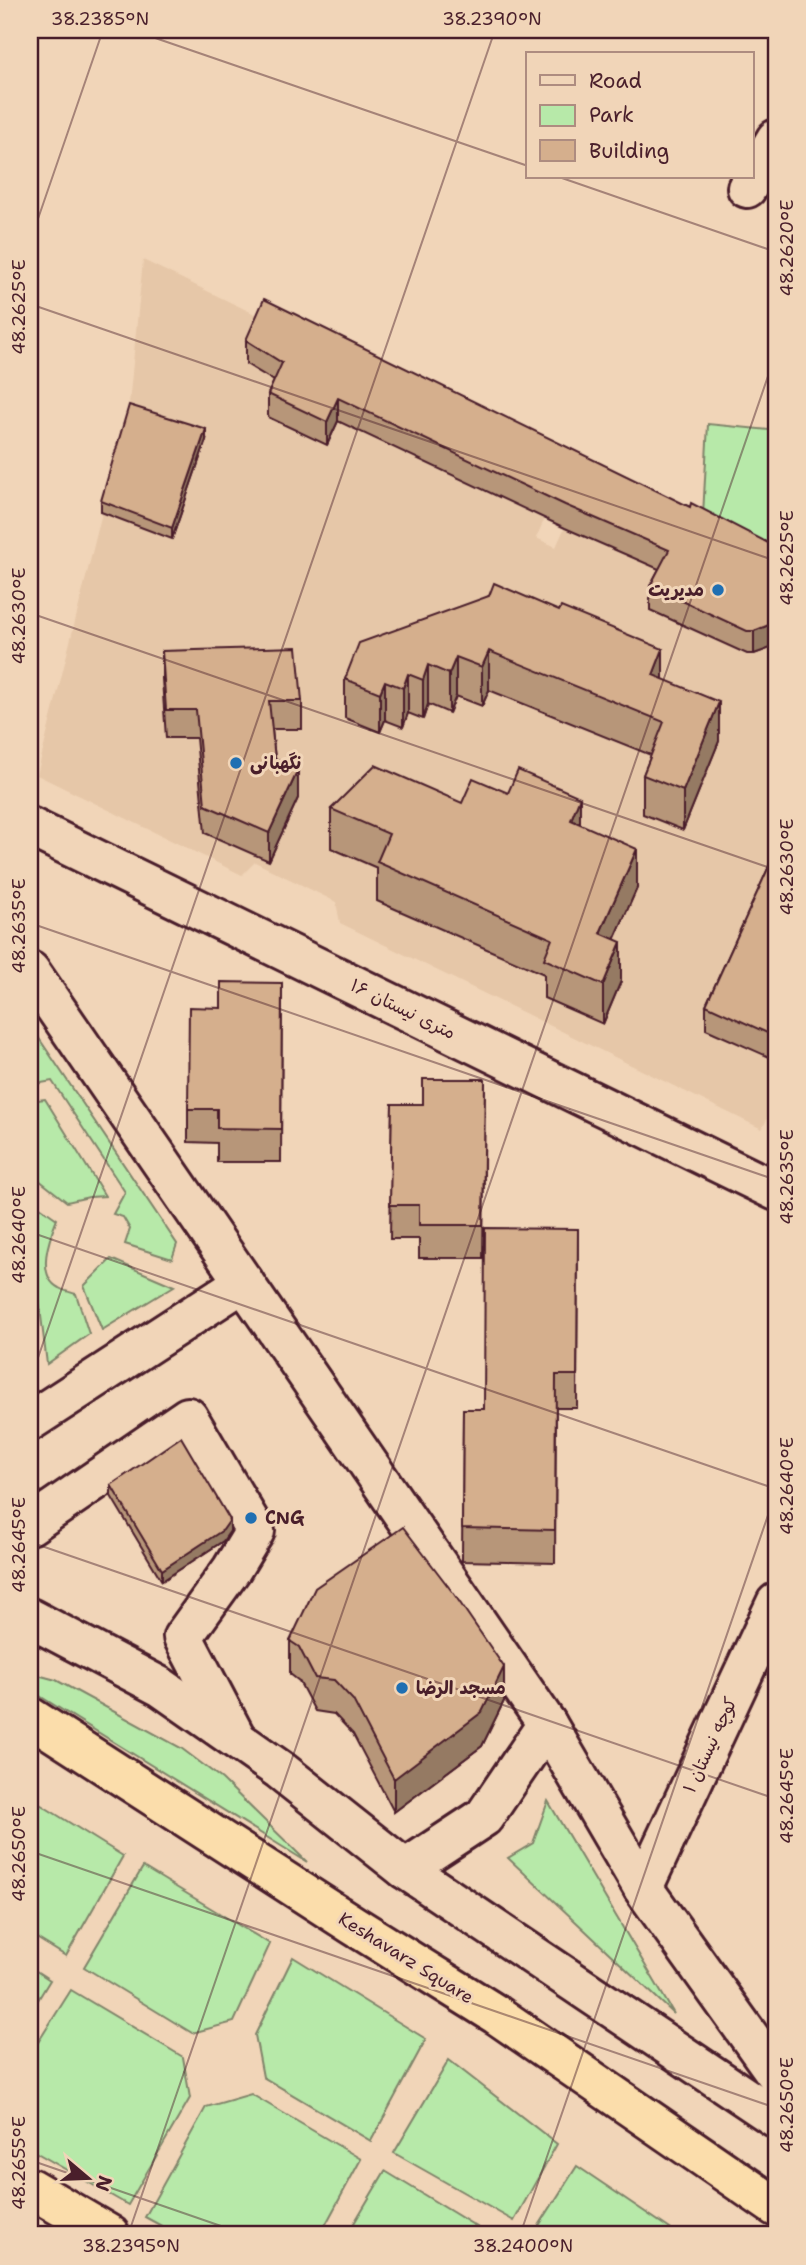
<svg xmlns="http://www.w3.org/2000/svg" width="806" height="2265" viewBox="0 0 806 2265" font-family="'Shantell Sans','Playpen Sans Arabic',sans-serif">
<rect width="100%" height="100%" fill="#f1d5b8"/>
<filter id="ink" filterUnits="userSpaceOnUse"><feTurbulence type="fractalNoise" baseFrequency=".0143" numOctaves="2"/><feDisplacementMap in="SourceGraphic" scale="14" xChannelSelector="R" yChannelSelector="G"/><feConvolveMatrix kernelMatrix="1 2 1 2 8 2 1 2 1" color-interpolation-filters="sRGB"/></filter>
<g filter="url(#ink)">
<path fill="#e6c7a8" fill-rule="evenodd" d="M143,260L776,566V570L691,527L650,609L750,655L776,646V875L706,1028L776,1060V1101L762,1129L340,923L336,902L255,862L242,875L37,775L129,404ZM264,322L649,510L630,556L565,527L556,547L536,538L545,518L338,421L327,445L268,418L282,386L246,363ZM129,416L206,440L172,538L102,512ZM494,622L509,629L502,647L552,667L561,647L663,688L653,714L719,741L683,830L643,814L664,761L489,690L482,706L456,696L449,713L428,705L423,719L408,713L402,727L385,720L379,732L345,718L359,682L489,635ZM297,675L302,729H269L275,787L298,798L269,861L205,832L196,738H166L162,679ZM384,795L405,805L393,832L440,853L448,836L462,842L473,817L508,832L518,809L580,835L571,859L637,888L600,972L621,981L603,1023L544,998L552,978L514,961L524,936L466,911L455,934L378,901L389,873L344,853L359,821Z"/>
<g fill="#b7e9a9" stroke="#80846a" stroke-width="2">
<polygon points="776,421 776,566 703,515 708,424 769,430"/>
<polygon points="30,1025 177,1244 172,1259 125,1244 130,1229 123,1217 113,1214 125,1192 52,1081 30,1085"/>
<polygon points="45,1099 105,1196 89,1197 67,1202 30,1173 30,1101"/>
<path d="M30,1200L57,1219C50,1237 35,1275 59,1288C64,1291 70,1292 76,1294L89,1334L47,1364L30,1228Z"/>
<polygon points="111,1259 174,1286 102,1330 84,1286"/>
<polygon points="30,1673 56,1680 181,1748 222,1779 307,1862 30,1690"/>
<polygon points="30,1798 123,1856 66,1956 30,1934"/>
<polygon points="548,1801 674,2014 508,1858 533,1843"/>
<polygon points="143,1867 270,1944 234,2022 192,2033 84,1967"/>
<polygon points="293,1957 426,2039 371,2141 263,2077 255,2035"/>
<polygon points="30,1967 50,1980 30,2013"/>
<polygon points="71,1990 183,2057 190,2098 128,2205 30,2149 30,2055"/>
<polygon points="449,2060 557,2144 514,2221 394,2153"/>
<polygon points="251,2094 361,2159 320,2235 178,2235 145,2217 206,2107"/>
<polygon points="577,2166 679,2235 533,2235"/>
<polygon points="385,2171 490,2235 347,2235"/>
</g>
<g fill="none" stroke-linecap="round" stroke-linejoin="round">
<defs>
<g id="minor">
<polyline points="747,188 776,139"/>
<polyline points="30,827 776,1191"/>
<polyline points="30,971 547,1724 643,1888 776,2074"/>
<polyline points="30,1421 244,1282"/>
<polyline points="30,1525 188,1417 255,1531 232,1569 183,1637 235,1736"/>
<polyline points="30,1618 161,1687 280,1770 405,1869 776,2118"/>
<polyline points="405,1869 484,1817 547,1724"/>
<polyline points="643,1888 776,1603"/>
</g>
<g id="highway">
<polyline points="30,1717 353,1925 497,2015 776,2207"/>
<polyline points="30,2188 110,2235"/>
</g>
</defs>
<use href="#minor" stroke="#4a1f2b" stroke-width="44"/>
<use href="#highway" stroke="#4a1f2b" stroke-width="44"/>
<use href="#minor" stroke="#f1d5b8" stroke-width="38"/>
<use href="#highway" stroke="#fbddab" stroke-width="38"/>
</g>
<g fill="#b79679" stroke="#4a1f2b" stroke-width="2">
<polygon points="246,340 690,507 776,547 776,646 754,654 747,654 650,610 650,586 659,569 565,528 338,421 327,445 268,417 268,394 274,381 246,364"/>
<polygon points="206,440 172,539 101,512 101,501"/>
<polygon points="489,596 663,679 719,741 683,830 643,814 643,775 651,755 489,690 482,706 456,696 449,713 428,704 423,719 408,713 403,727 385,720 380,732 345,718 345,679"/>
<polygon points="162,651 302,701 302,729 272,729 275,759 298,798 269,861 205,833 196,738 166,738 162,679"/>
<polygon points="462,803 637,888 614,939 621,981 603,1024 544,998 544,974 377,901 377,868 331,848 331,809"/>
<polygon points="776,851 776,1060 706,1029 706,1005"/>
<polygon points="282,983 281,1162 217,1162 217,1143 188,1142 188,1109 221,1008"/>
<polygon points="485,1080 483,1258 419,1258 419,1239 390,1239 392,1104 423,1104"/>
<polygon points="578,1229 577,1408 556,1408 555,1563 462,1561 463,1409 484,1409"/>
<polygon points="111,1485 230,1531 223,1541 162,1581 111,1496"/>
<polygon points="290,1641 504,1701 482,1746 394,1812 353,1734 334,1714 315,1711 299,1681 290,1674"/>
</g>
<g fill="#957a63" stroke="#4a1f2b" stroke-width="2">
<polygon points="338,398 338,421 327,445 327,422"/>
<polygon points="206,429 206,440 172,539 172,528"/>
<polygon points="776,622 776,646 754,654 754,631"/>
<polygon points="663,649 663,688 653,675"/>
<polygon points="489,651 489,690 482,706 482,667"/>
<polygon points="456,657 456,696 449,713 449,674"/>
<polygon points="428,665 428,704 423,719 423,680"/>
<polygon points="408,674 408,713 403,727 403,688"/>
<polygon points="385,681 385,720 380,732 380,693"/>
<polygon points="719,702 719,741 683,830 683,791"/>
<polygon points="298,770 298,798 269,861 269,833"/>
<polygon points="580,797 580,836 571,820"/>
<polygon points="637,849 637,888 600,972 600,933"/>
<polygon points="621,942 621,981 603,1024 603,985"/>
<polygon points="230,1520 230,1531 223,1541 162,1581 162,1570"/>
<polygon points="504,1667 504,1701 482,1746 394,1812 394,1779"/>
</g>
<g fill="#d5af8d" stroke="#4a1f2b" stroke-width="2">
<polygon points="264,299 690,507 691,503 776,547 776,622 754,631 747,631 650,586 669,550 565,505 338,398 327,422 268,394 282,363 246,340"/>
<polygon points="129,405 206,429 172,528 101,501"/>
<polygon points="494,583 559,611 561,607 663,649 653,675 719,702 683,791 643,775 664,722 489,651 482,667 456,657 449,674 428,665 423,680 408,674 403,688 385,681 380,693 345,679 359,643 489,596"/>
<polygon points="297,647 302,701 269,701 275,759 298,770 269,833 205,805 196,710 166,710 162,651"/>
<polygon points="375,765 462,803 473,778 508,793 518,770 580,797 571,820 637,849 600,933 621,942 603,985 544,959 552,939 377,862 389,834 331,809"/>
<polygon points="776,851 776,1037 706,1005"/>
<polygon points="221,982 282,983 281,1129 217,1128 217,1109 188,1109 189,1007 221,1008"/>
<polygon points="423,1079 485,1079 483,1225 419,1225 419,1205 390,1205 392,1104 423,1104"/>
<polygon points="485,1228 578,1229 577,1375 556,1375 555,1530 462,1528 463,1409 484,1409"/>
<polygon points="181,1437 230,1520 223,1530 162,1570 111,1485"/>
<polygon points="403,1527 454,1594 504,1667 482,1712 394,1779 353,1700 334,1680 315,1678 299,1647 290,1641 315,1588"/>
</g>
</g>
<path fill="none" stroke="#4a1f2b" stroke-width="2" stroke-opacity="0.45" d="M132,30L528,166M559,177L776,252M30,242L103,30M30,304L776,561M30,613L776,870M30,923L776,1180M30,1232L776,1489M30,1381L495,30M30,1542L776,1799M30,1851L776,2108M30,2160L247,2235M128,2235L776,353M520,2235L776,1492"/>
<g fill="#1f6fb2" stroke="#f1d5b8" stroke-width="2.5">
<circle cx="718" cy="590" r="7"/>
<circle cx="236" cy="763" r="7"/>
<circle cx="251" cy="1518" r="7"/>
<circle cx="402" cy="1688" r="7"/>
</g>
<g text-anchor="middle" stroke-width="6" stroke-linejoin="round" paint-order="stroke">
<g font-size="18" font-weight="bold" fill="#4a1f2b" stroke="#f1d5b8" text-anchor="start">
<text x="704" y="596" text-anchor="end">مدیریت</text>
<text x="250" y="769">نگهبانی</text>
<text x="265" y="1524">CNG</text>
<text x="416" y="1694">مسجد الرضا</text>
</g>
<g font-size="18" fill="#4a1f2b" stroke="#f1d5b8">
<text transform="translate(403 1009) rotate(26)" y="6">۱۶ متری نیستان</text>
<text transform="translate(710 1745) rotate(-65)" y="6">کوچه نیستان ۱</text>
<text transform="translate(406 1958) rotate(32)" y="6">Keshavarz Square</text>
</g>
</g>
<rect width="806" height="2265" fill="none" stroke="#f1d5b8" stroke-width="77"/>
<rect x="526" y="52" width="228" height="126" fill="#f1d5b8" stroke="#ae8c80" stroke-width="2"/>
<rect x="540" y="75" width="35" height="10" fill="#f1d5b8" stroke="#ae8c80" stroke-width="2"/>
<text x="589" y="88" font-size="21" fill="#4a1f2b">Road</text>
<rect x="540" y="105" width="35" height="21" fill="#b7e9a9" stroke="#ae8c80" stroke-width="2"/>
<text x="589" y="122" font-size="21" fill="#4a1f2b">Park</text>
<rect x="540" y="140" width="35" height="21" fill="#d5af8d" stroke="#ae8c80" stroke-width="2"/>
<text x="589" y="158" font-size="21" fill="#4a1f2b">Building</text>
<g transform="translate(88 2178) rotate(109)" stroke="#f1d5b8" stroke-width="5" paint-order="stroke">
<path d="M0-5L12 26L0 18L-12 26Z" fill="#4a1f2b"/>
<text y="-10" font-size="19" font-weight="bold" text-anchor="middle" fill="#4a1f2b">N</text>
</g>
<rect x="38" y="38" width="730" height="2188" fill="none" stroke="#4a1f2b" stroke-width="2.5"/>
<g font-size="18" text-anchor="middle" fill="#4a1f2b">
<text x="100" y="25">38.2385°N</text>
<text x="492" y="25">38.2390°N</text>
<text transform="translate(787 248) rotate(-90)" y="6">48.2620°E</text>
<text transform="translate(19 307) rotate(-90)" y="6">48.2625°E</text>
<text transform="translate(787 558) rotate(-90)" y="6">48.2625°E</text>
<text transform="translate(19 616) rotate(-90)" y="6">48.2630°E</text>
<text transform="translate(787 867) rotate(-90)" y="6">48.2630°E</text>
<text transform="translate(19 926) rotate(-90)" y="6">48.2635°E</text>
<text transform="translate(787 1177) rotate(-90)" y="6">48.2635°E</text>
<text transform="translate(19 1235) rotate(-90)" y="6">48.2640°E</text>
<text transform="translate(787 1486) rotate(-90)" y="6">48.2640°E</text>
<text transform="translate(19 1545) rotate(-90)" y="6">48.2645°E</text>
<text transform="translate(787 1796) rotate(-90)" y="6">48.2645°E</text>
<text transform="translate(19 1854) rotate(-90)" y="6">48.2650°E</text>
<text transform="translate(787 2105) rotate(-90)" y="6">48.2650°E</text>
<text transform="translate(19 2163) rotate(-90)" y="6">48.2655°E</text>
<text x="131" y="2252">38.2395°N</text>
<text x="523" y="2252">38.2400°N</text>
</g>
</svg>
